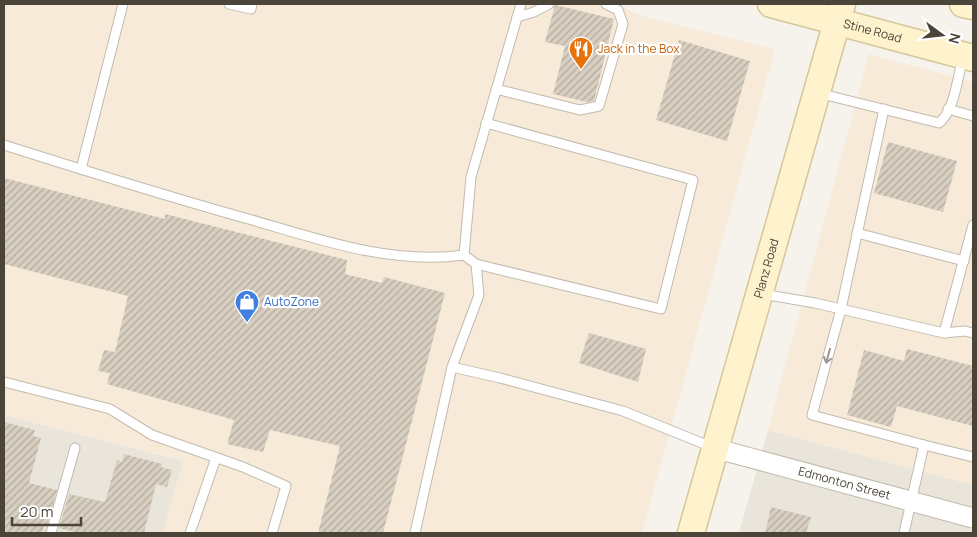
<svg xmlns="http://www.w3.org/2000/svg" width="977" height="537" viewBox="0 0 977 537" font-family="Manrope,sans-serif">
<defs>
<pattern id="building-hatch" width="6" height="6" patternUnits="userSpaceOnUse" patternTransform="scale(1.25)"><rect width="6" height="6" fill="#d8cfc1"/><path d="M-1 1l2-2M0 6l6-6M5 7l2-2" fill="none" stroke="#b1aa9e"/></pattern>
</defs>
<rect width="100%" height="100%" fill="#f6f3ec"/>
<g fill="#eae5da">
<polygon points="4,415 183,461 163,533 4,533"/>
<polygon points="768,430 973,485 973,533 739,533"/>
</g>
<g fill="#f7ead8">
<polygon points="4,4 615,4 642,16 775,49 642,533 163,533 183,461 4,415"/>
<polygon points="869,54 973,82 973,485 768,430"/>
</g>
<g fill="url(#building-hatch)">
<polygon points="555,5 614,19 594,101 587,102 553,94 565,46 545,42"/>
<polygon points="679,40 750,61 727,141 656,120"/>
<polygon points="888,142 957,161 943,212 874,193"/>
<polygon points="4,178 165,219 165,214 347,260 345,274 382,283 384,277 445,293 383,533 318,533 340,446 270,430 263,452 227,444 234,420 107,384 110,373 98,371 104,350 115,352 128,296 4,264"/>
<polygon points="589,333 646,349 638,382 579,363"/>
<polygon points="907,349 973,366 973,426 897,406 891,427 847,415 864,350 904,361"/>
<polygon points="4,422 35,430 33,436 41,438 29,483 57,490 47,525 44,525 42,533 4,533"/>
<polygon points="124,454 162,464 161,467 172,470 167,487 156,484 144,533 79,533 59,528 69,494 105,502 117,460 122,462"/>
<polygon points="771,507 811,517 806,533 765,533"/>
</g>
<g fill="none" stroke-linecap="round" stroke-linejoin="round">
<defs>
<g id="lane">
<polyline points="229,4 251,9 252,4"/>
<polyline points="517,17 534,12 549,4"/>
<polyline points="496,89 580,110 599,106 623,24 618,10 606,4"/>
<path d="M818,93L939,123C955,110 957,78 963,58"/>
<polyline points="884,109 841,309 812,415 924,445 904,533"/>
<polyline points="948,109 973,116"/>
<path d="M4,145C86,171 169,197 252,220C321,240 391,265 464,255L476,264L479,295L452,367L415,533"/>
<polyline points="81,169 123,4"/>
<polyline points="857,233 964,261"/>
<polyline points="464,255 471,177 521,4"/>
<polyline points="476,264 661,309 693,180 486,123"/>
<polyline points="762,294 815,303 944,333 973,225"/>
<polyline points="944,333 965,331 973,333"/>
<polyline points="452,367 500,378 623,411 714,448"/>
<polyline points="4,382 110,409 152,435 243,467 286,486 272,533"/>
<polyline points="924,445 973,457"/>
<polyline points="51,533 75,448"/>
<polyline points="190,533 216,458"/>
</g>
<g id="street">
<path id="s1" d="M714,448L973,518"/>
</g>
<g id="secondary">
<path id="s2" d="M771,4L973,58"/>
<polyline points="963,4 973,6"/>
<path id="s3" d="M691,533L842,4"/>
</g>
</defs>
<use href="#lane" stroke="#c2bbae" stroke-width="11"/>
<use href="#street" stroke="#c2bbae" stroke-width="21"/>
<use href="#secondary" stroke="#d6c79b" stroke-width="29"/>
<use href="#lane" stroke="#fff" stroke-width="9"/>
<use href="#street" stroke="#fff" stroke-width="19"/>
<use href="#secondary" stroke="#fff3cd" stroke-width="26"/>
</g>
<defs><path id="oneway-shaft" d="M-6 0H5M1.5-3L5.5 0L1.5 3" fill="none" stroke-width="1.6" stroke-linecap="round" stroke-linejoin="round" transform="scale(1.25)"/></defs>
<use stroke="#9c9892" href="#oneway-shaft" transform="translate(828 356) rotate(105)"/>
<defs>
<symbol id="restaurant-pin" viewBox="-11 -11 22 30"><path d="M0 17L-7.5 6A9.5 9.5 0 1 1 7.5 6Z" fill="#e8710a" stroke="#fff"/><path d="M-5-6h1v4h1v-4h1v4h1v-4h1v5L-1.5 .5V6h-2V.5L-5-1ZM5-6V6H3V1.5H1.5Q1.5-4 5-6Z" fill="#fff"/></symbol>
<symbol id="shop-pin" viewBox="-11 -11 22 30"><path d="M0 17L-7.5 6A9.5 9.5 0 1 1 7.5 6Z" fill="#3f7fe0" stroke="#fff"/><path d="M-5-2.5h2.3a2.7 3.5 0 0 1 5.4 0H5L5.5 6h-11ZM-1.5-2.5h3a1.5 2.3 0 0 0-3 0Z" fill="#fff"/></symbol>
</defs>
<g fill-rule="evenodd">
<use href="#restaurant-pin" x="567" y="35" width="28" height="38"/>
<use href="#shop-pin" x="233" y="288" width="28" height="38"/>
</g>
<g text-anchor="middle" stroke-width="4.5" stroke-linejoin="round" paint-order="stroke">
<g font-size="12" fill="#4b4439" stroke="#fff">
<text dy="4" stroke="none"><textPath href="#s2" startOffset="105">Stine Road</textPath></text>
<text dy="4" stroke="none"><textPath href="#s3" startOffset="275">Planz Road</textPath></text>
<text dy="4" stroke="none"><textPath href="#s1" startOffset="135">Edmonton Street</textPath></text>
</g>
<g font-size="12" fill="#c56008" stroke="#fff" text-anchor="start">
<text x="598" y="53">Jack in the Box</text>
</g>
<g font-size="12" fill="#366cbe" stroke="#fff" text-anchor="start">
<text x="264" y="306">AutoZone</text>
</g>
</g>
<rect width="977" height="537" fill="none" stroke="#4b4439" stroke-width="10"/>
<g transform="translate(942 35) rotate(105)" stroke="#ffffff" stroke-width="4" paint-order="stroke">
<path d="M0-4L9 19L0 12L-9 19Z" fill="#4b4439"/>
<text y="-8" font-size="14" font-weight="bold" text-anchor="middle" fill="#4b4439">N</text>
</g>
<path d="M12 517v8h69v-8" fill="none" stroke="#4b4439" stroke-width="2.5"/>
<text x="20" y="517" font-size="15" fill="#4b4439" stroke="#ffffff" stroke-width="4" paint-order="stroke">20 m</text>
</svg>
